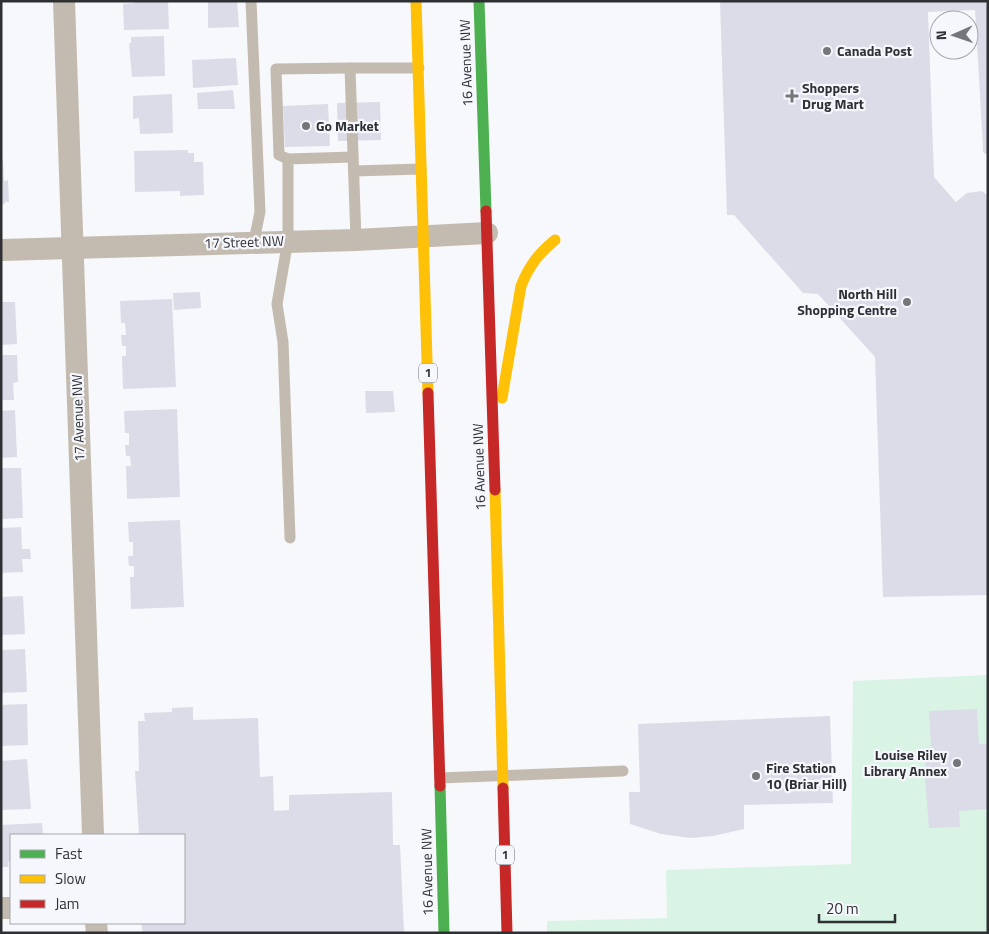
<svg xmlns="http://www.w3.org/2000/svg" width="989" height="934" viewBox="0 0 989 934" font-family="'Titillium Web',sans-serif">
<rect width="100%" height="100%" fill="#f7f8fb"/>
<polygon fill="#d9f4e5" points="988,675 988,933 547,933 547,921 667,918 666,870 851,864 853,681"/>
<g fill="#dbdce8">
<polygon points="134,1 168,1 169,29 124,30 123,4 134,3"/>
<polygon points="208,1 237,1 239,27 208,28"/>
<polygon points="720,1 988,1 988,156 983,152 983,147 975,10 928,12 934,177 956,202 967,193 982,191 988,196 988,595 883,597 875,357 818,294 803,293 734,215 727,215"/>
<polygon points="164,36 165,76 132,77 129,43 131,43 131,37"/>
<polygon points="236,58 238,85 193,88 192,60"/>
<polygon points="233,90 235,109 198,109 197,93"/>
<polygon points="172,94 173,133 140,134 139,118 133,119 133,96"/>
<polygon points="380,102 381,140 338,141 337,103"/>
<polygon points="328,104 330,146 285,147 283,106"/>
<polygon points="188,150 188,153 194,153 194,162 203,162 204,195 180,196 180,191 135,192 134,151"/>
<polygon points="1,159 3,159 4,181 8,180 9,202 5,202 5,204 1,204"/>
<polygon points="200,292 201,308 174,310 173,293"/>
<polygon points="172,299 176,387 123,389 122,356 126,356 126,346 122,346 121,335 126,335 125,323 121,323 120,301"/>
<polygon points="1,302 15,302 17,344 1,345"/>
<polygon points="1,355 17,355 18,382 13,383 14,400 1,400"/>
<polygon points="365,391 393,391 395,412 366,413"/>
<polygon points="177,409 180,497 127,499 126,466 131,466 130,456 126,456 125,445 129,445 129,433 125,433 124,411"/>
<polygon points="15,410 17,457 1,458 1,411"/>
<polygon points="1,468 21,468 23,518 1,519"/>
<polygon points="180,520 184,607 131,609 130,577 134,577 134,566 129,566 128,556 133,556 133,542 129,542 128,522"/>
<polygon points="21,527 22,549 30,549 31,559 22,559 23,572 1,573 1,528"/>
<polygon points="23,596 25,634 1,635 1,597"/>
<polygon points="25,649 27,692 1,693 1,650"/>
<polygon points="27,704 28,745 1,746 1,705"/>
<polygon points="193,707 193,720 258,718 260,777 273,776 274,811 289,810 289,795 392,792 393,845 400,845 404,933 143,933 141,923 184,923 184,835 139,835 135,771 139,771 138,721 145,721 144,713 172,712 172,708"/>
<polygon points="977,709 979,744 988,744 988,809 959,811 960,827 929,828 925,779 926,747 931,747 929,711"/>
<polygon points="830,716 833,803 744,805 744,829 713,836 690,838 661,834 630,824 629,792 640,792 638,724"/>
<polygon points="27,759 31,809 1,810 1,761"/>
<polygon points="42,823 43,835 11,835 11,862 8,862 9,867 1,867 1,825"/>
</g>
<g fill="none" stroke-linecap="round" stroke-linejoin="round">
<g stroke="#c3bbaf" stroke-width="11">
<polyline points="251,1 260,212 254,241"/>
<polyline points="288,159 279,155 276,69 350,68"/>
<polyline points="354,171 421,169"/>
<polyline points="356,240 350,68 419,68"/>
<polyline points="290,538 283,342 277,304 288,240 288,159 353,157"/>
<polyline points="440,778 623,771"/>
</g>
<g stroke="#c3bbaf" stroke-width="22">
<polyline points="64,1 93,835"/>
<polyline points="1,250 356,240 487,233"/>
<polyline points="1,908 11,908"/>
<polyline points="96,923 97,933"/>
</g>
<g stroke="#4caf50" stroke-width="11">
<polyline points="479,1 486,211"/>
<polyline points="440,786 444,933"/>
</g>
<g stroke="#ffc107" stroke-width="11">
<polyline points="416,1 428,393"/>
<path d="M502,398L521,286C529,266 538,254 555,240"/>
<polyline points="495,490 503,788"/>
</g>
<g stroke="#c62828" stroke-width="11">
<polyline points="486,211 495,490"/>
<polyline points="428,393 440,786"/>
<polyline points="503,788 507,933"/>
</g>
</g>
<g fill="#75767a" stroke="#f5f7fd" stroke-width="2">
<circle cx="827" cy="51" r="5"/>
<path d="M789.5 88.5h5v5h5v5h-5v5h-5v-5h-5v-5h5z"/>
<circle cx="306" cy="126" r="5"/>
<circle cx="907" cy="302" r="5"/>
<circle cx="957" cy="763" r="5"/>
<circle cx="756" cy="776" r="5"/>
</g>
<g text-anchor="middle" stroke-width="4.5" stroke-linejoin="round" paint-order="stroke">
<g fill="#f5f7fd" stroke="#6a6c70" stroke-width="1">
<rect x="419" y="363.5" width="18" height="19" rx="4"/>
<rect x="496" y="845.5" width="18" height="19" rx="4"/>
</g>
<g font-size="12" font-weight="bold" fill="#2f3034">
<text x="428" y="377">1</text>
<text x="505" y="859">1</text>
</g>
<g font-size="14" font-weight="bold" fill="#2f3034" stroke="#f5f7fd" text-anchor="start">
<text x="837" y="56">Canada Post</text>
<text x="802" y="93">Shoppers<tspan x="802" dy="16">Drug Mart</tspan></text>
<text x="316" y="131">Go Market</text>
<text x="897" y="299" text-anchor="end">North Hill<tspan x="897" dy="16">Shopping Centre</tspan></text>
<text x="947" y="760" text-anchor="end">Louise Riley<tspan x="947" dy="16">Library Annex</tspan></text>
<text x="766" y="773">Fire Station<tspan x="766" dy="16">10 (Briar Hill)</tspan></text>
</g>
<g font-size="14" fill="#2f3034" stroke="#f5f7fd">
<text transform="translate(466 63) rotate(-92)" y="5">16 Avenue NW</text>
<text transform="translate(244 242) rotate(-2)" y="5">17 Street NW</text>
<text transform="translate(78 418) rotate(-92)" y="5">17 Avenue NW</text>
<text transform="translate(479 467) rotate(-92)" y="5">16 Avenue NW</text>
<text transform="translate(427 872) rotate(-91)" y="5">16 Avenue NW</text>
</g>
</g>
<rect width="989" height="934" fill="none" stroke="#2f3034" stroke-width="5"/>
<rect x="10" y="834" width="175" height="90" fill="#f5f7fd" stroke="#a6a7ad"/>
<rect x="20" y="850" width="25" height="8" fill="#4caf50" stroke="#a6a7ad"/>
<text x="55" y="859" font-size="15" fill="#2f3034">Fast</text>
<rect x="20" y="875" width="25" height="8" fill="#ffc107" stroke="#a6a7ad"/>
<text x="55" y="884" font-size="15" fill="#2f3034">Slow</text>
<rect x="20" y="900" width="25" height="8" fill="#c62828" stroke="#a6a7ad"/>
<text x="55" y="909" font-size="15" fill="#2f3034">Jam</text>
<g transform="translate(954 35) rotate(268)"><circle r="24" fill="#f5f7fd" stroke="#a6a7ad"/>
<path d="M0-4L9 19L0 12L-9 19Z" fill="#75767a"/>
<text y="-8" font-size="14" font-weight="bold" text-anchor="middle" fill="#2f3034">N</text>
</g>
<path d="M819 914v8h76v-8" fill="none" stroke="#2f3034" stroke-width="2.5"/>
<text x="826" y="914" font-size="15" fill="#2f3034" stroke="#f5f7fd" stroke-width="4" paint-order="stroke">20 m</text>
</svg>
